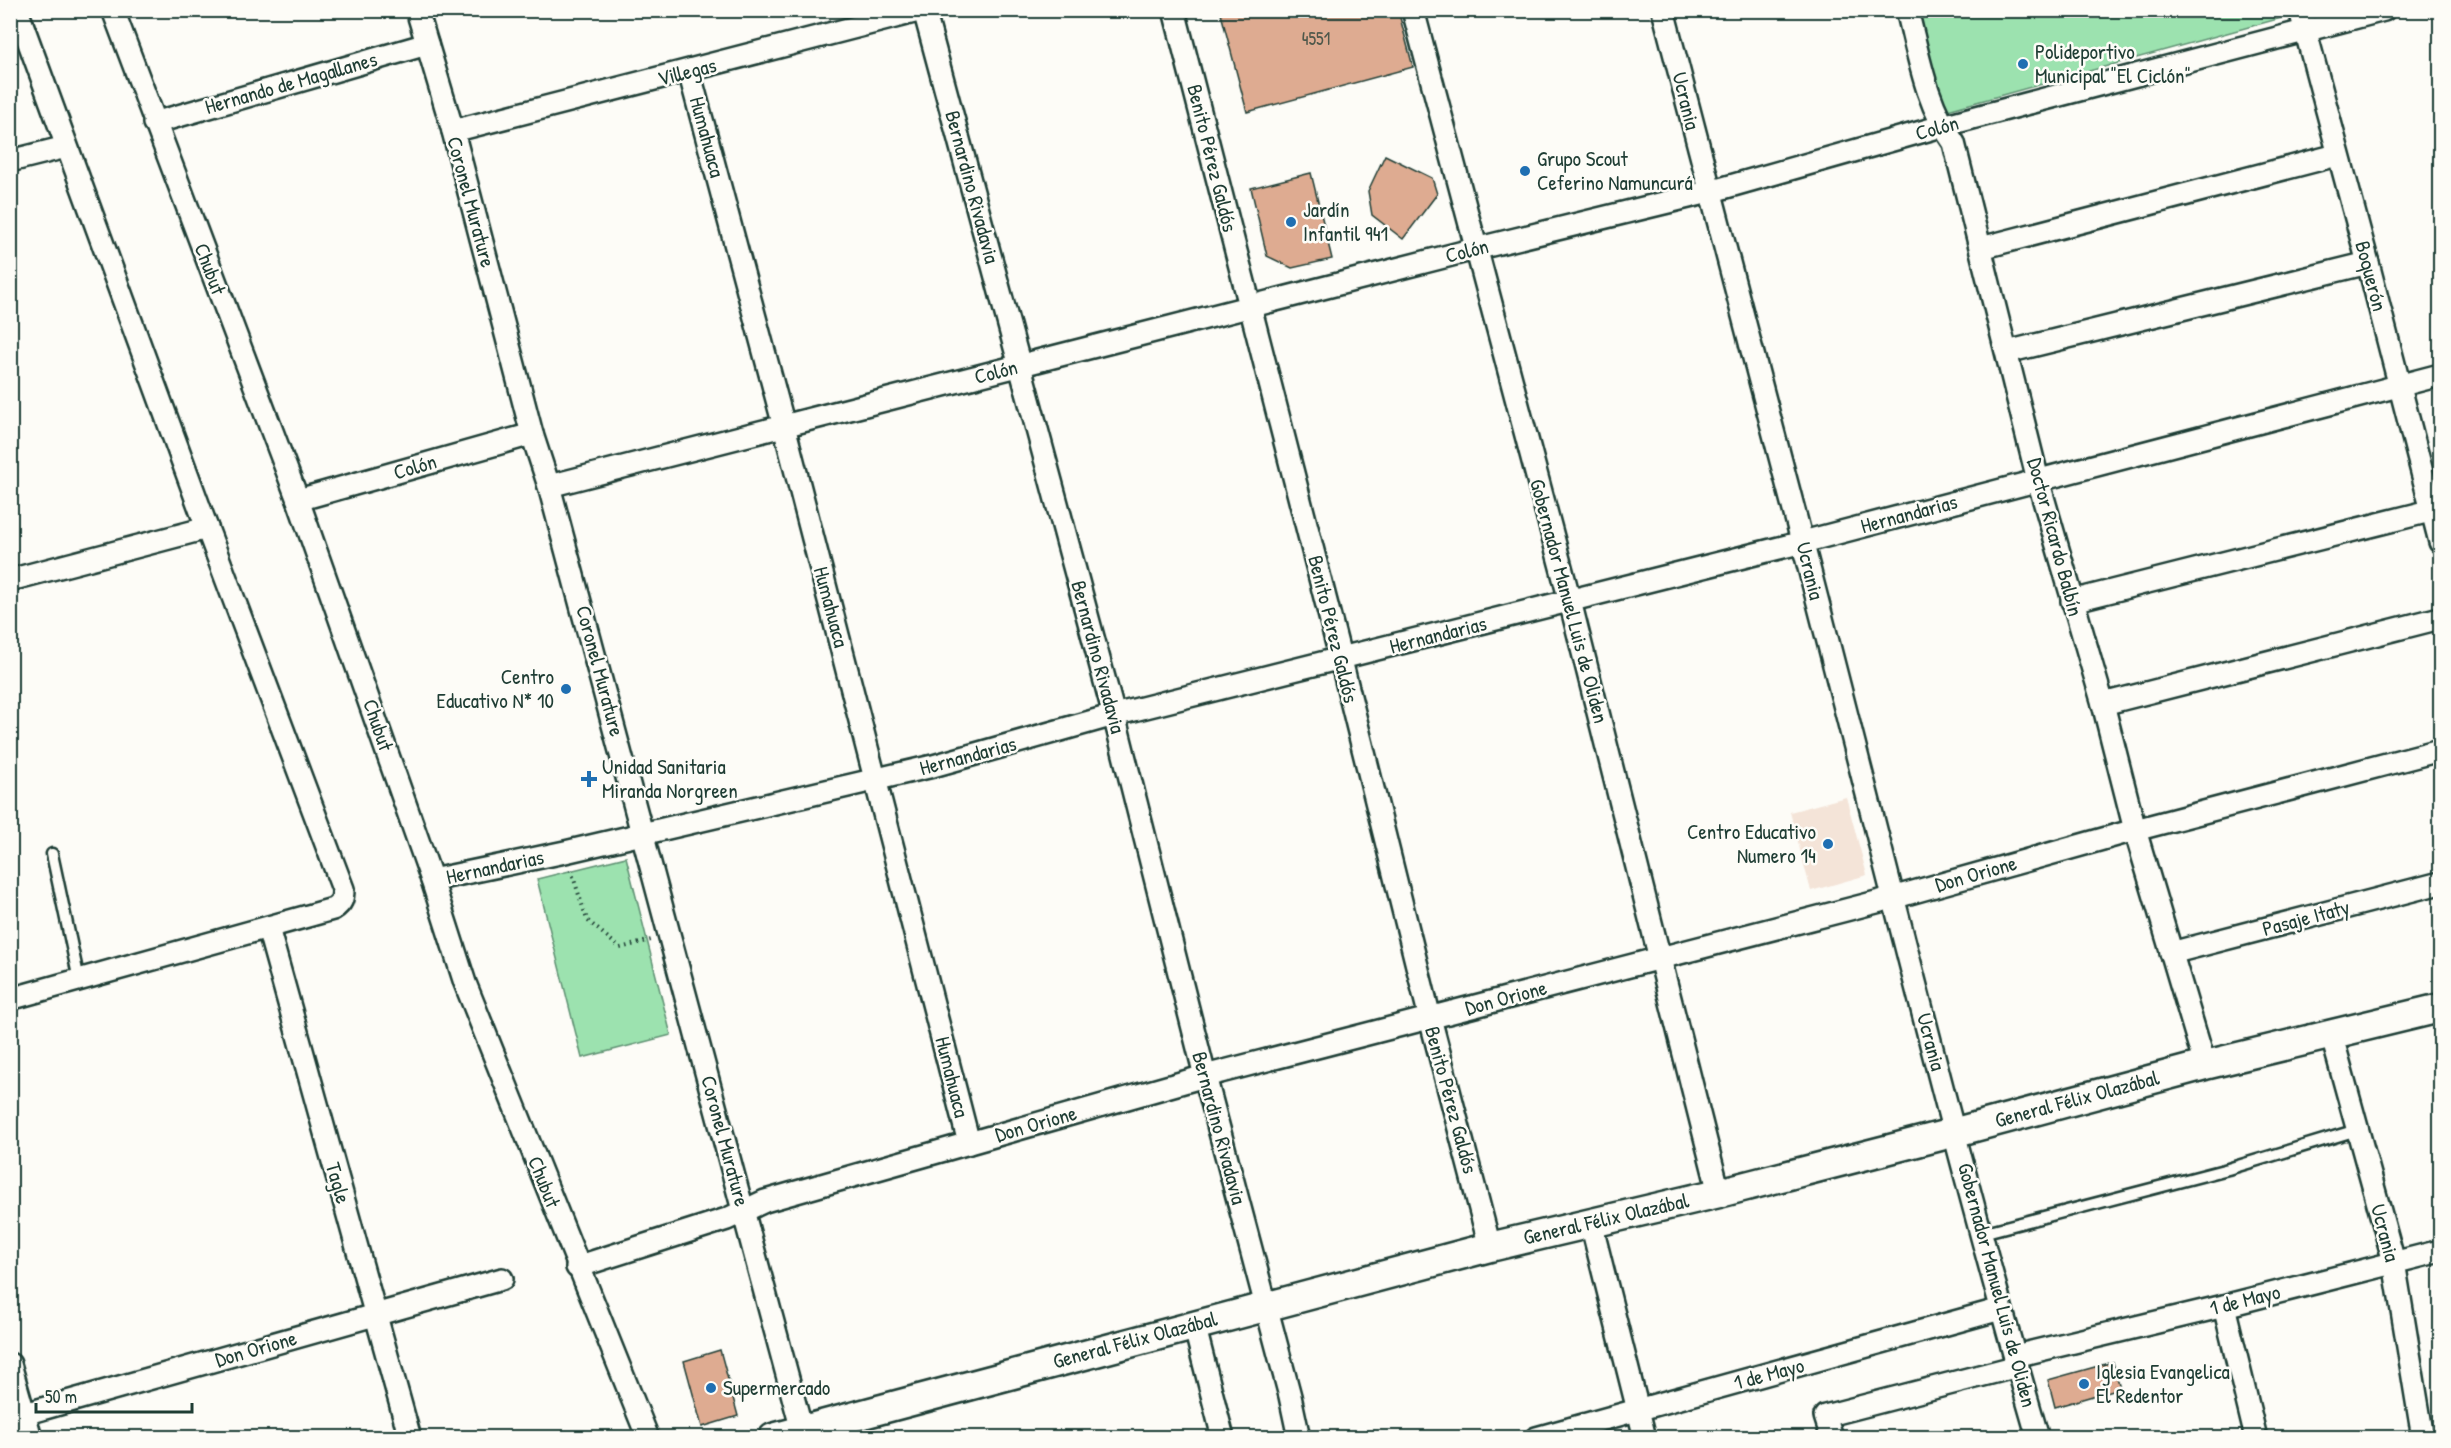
<svg xmlns="http://www.w3.org/2000/svg" width="2451" height="1448" viewBox="0 0 2451 1448" font-family="'Patrick Hand',sans-serif">
<rect width="100%" height="100%" fill="#fdfcf7"/>
<filter id="ink" filterUnits="userSpaceOnUse"><feTurbulence type="fractalNoise" baseFrequency=".0167" numOctaves="2"/><feDisplacementMap in="SourceGraphic" scale="12" xChannelSelector="R" yChannelSelector="G"/><feConvolveMatrix kernelMatrix="1 2 1 2 8 2 1 2 1" color-interpolation-filters="sRGB"/></filter>
<g filter="url(#ink)">
<polygon fill="#f4e4d8" points="1846,797 1867,875 1811,891 1790,812"/>
<g fill="#9ce2af" stroke="#5e9072" stroke-width="1.5">
<polygon points="2283,10 2285,17 1944,111 1918,11"/>
<polygon points="626,857 671,1035 582,1058 537,879"/>
</g>
<g fill="#deab91" stroke="#1f3d34" stroke-width="1.5">
<polygon points="1220,10 1398,10 1413,67 1247,112"/>
<polygon points="1385,155 1432,178 1437,194 1403,239 1372,215 1368,191"/>
<polygon points="1311,173 1332,259 1292,268 1267,256 1251,188"/>
<polygon points="720,1350 738,1416 702,1427 684,1361"/>
<polygon points="2113,1362 2120,1388 2055,1407 2048,1380"/>
</g>
<g fill="none" stroke-linecap="round" stroke-linejoin="round">
<defs>
<g id="lane">
<polyline points="52,854 79,980"/>
<polyline points="1982,1233 2228,1169 2357,1130"/>
</g>
<g id="street">
<polyline points="113,10 298,500 432,880 465,983 648,1438"/>
<polyline points="417,10 453,131 532,434 549,486 804,1438"/>
<polyline points="924,10 1114,715 1205,1076 1290,1396 1299,1438"/>
<polyline points="1174,10 1341,660 1430,1018 1490,1247"/>
<polyline points="1413,10 1570,601 1719,1193"/>
<path d="M1663,10C1708,188 1756,364 1802,541C1880,840 1952,1141 2038,1438"/>
<path d="M1907,10C1919,57 1926,104 1954,143L2038,480L2103,704L2135,830L2205,1065"/>
<polyline points="2300,10 2368,263 2440,542"/>
<polyline points="689,71 784,426 969,1143"/>
<polyline points="154,123 427,44"/>
<polyline points="453,131 922,10"/>
<polyline points="10,161 66,147"/>
<polyline points="1981,248 2337,155"/>
<polyline points="2007,352 2368,263"/>
<polyline points="549,486 1475,249 1709,192 1942,126 2384,10"/>
<polyline points="298,500 532,434"/>
<polyline points="10,580 207,528"/>
<polyline points="2072,601 2434,510"/>
<polyline points="2103,704 2440,618"/>
<polyline points="432,880 565,852 933,766 1114,715 1803,542 2440,375"/>
<polyline points="268,928 410,1438"/>
<polyline points="2171,953 2440,883"/>
<path d="M10,999L333,909C342,903 343,899 343,889L207,528L17,10"/>
<polyline points="2331,1033 2394,1262 2423,1438"/>
<polyline points="1591,1223 1645,1438"/>
<polyline points="577,1267 727,1219 765,1201 1205,1076 1892,898 2135,830 2440,750"/>
<polyline points="2224,1306 2256,1438"/>
<polyline points="1194,1324 1223,1438"/>
<polyline points="2015,1356 2224,1306 2440,1251"/>
<polyline points="10,1364 31,1438"/>
<polyline points="10,1418 502,1279"/>
<polyline points="1536,1438 2001,1309"/>
<polyline points="1832,1438 1825,1416 2018,1366"/>
</g>
<polyline id="secondary" points="773,1438 1490,1247 1719,1193 1956,1132 2205,1065 2440,1008"/>
</defs>
<use href="#lane" stroke="#1f3d34" stroke-width="15"/>
<use href="#street" stroke="#1f3d34" stroke-width="26"/>
<use href="#secondary" stroke="#1f3d34" stroke-width="33"/>
<polyline stroke="#1f3d34" stroke-width="4" stroke-dasharray="1.5 4.5" stroke-linecap="butt" points="571,870 587,920 620,948 651,940"/>
<use href="#lane" stroke="#fdfcf7" stroke-width="10"/>
<use href="#street" stroke="#fdfcf7" stroke-width="21"/>
<use href="#secondary" stroke="#fdfcf7" stroke-width="28"/>
</g>
</g>
<g fill="#1f6fb2" stroke="#fdfcf7" stroke-width="2">
<circle cx="2023" cy="64" r="6"/>
<circle cx="1525" cy="171" r="6"/>
<circle cx="1291" cy="222" r="6"/>
<circle cx="566" cy="689" r="6"/>
<path d="M586 770h6v6h6v6h-6v6h-6v-6h-6v-6h6z"/>
<circle cx="1828" cy="844" r="6"/>
<circle cx="2084" cy="1384" r="6"/>
<circle cx="711" cy="1388" r="6"/>
</g>
<g text-anchor="middle" stroke-width="5" stroke-linejoin="round" paint-order="stroke">
<g font-size="18" fill="#4f584b">
<text x="1316" y="45">4551</text>
</g>
<g font-size="21" fill="#1f3d34" stroke="#fdfcf7" text-anchor="start">
<text x="2035" y="59">Polideportivo<tspan x="2035" dy="24">Municipal "El Ciclón"</tspan></text>
<text x="1537" y="166">Grupo Scout<tspan x="1537" dy="24">Ceferino Namuncurá</tspan></text>
<text x="1303" y="217">Jardín<tspan x="1303" dy="24">Infantil 941</tspan></text>
<text x="554" y="684" text-anchor="end">Centro<tspan x="554" dy="24">Educativo N* 10</tspan></text>
<text x="602" y="774">Unidad Sanitaria<tspan x="602" dy="24">Miranda Norgreen</tspan></text>
<text x="1816" y="839" text-anchor="end">Centro Educativo<tspan x="1816" dy="24">Numero 14</tspan></text>
<text x="2096" y="1379">Iglesia Evangelica<tspan x="2096" dy="24">El Redentor</tspan></text>
<text x="723" y="1395">Supermercado</text>
</g>
<g font-size="21" fill="#1f3d34" stroke="#fdfcf7">
<text transform="translate(687 72) rotate(-14)" y="7">Villegas</text>
<text transform="translate(291 83) rotate(-16)" y="7">Hernando de Magallanes</text>
<text transform="translate(1686 101) rotate(76)" y="7">Ucrania</text>
<text transform="translate(1937 128) rotate(-15)" y="7">Colón</text>
<text transform="translate(707 137) rotate(75)" y="7">Humahuaca</text>
<text transform="translate(1212 158) rotate(76)" y="7">Benito Pérez Galdós</text>
<text transform="translate(972 187) rotate(75)" y="7">Bernardino Rivadavia</text>
<text transform="translate(471 202) rotate(75)" y="7">Coronel Murature</text>
<text transform="translate(1467 251) rotate(-14)" y="7">Colón</text>
<text transform="translate(210 269) rotate(69)" y="7">Chubut</text>
<text transform="translate(2371 276) rotate(75)" y="7">Boquerón</text>
<text transform="translate(996 372) rotate(-14)" y="7">Colón</text>
<text transform="translate(415 467) rotate(-16)" y="7">Colón</text>
<text transform="translate(1909 514) rotate(-15)" y="7">Hernandarias</text>
<text transform="translate(2055 537) rotate(75)" y="7">Doctor Ricardo Balbín</text>
<text transform="translate(1810 571) rotate(76)" y="7">Ucrania</text>
<text transform="translate(1569 601) rotate(75)" y="7">Gobernador Manuel Luis de Oliden</text>
<text transform="translate(831 607) rotate(75)" y="7">Humahuaca</text>
<text transform="translate(1333 629) rotate(76)" y="7">Benito Pérez Galdós</text>
<text transform="translate(1438 635) rotate(-14)" y="7">Hernandarias</text>
<text transform="translate(1098 657) rotate(75)" y="7">Bernardino Rivadavia</text>
<text transform="translate(600 671) rotate(75)" y="7">Coronel Murature</text>
<text transform="translate(378 725) rotate(71)" y="7">Chubut</text>
<text transform="translate(968 756) rotate(-15)" y="7">Hernandarias</text>
<text transform="translate(495 867) rotate(-12)" y="7">Hernandarias</text>
<text transform="translate(1976 874) rotate(-16)" y="7">Don Orione</text>
<text transform="translate(2306 918) rotate(-15)" y="7">Pasaje Itaty</text>
<text transform="translate(1506 998) rotate(-15)" y="7">Don Orione</text>
<text transform="translate(1931 1042) rotate(75)" y="7">Ucrania</text>
<text transform="translate(952 1077) rotate(76)" y="7">Humahuaca</text>
<text transform="translate(2077 1099) rotate(-15)" y="7">General Félix Olazábal</text>
<text transform="translate(1451 1100) rotate(75)" y="7">Benito Pérez Galdós</text>
<text transform="translate(1036 1124) rotate(-16)" y="7">Don Orione</text>
<text transform="translate(1219 1128) rotate(75)" y="7">Bernardino Rivadavia</text>
<text transform="translate(725 1141) rotate(75)" y="7">Coronel Murature</text>
<text transform="translate(544 1182) rotate(68)" y="7">Chubut</text>
<text transform="translate(338 1183) rotate(74)" y="7">Tagle</text>
<text transform="translate(1606 1219) rotate(-13)" y="7">General Félix Olazábal</text>
<text transform="translate(2385 1233) rotate(75)" y="7">Ucrania</text>
<text transform="translate(1997 1285) rotate(75)" y="7">Gobernador Manuel Luis de Oliden</text>
<text transform="translate(2245 1300) rotate(-14)" y="7">1 de Mayo</text>
<text transform="translate(1135 1340) rotate(-15)" y="7">General Félix Olazábal</text>
<text transform="translate(256 1349) rotate(-16)" y="7">Don Orione</text>
<text transform="translate(1769 1374) rotate(-15)" y="7">1 de Mayo</text>
</g>
</g>
<rect width="2451" height="1448" fill="none" stroke="#fdfcf7" stroke-width="36"/>
<rect x="18" y="18" width="2415" height="1412" fill="none" stroke="#1f3d34" stroke-width="2" filter="url(#ink)"/>
<path d="M36 1403v9h156v-9" fill="none" stroke="#1f3d34" stroke-width="3"/>
<text x="45" y="1403" font-size="18" fill="#1f3d34" stroke="#fdfcf7" stroke-width="4.5" paint-order="stroke">50 m</text>
</svg>
